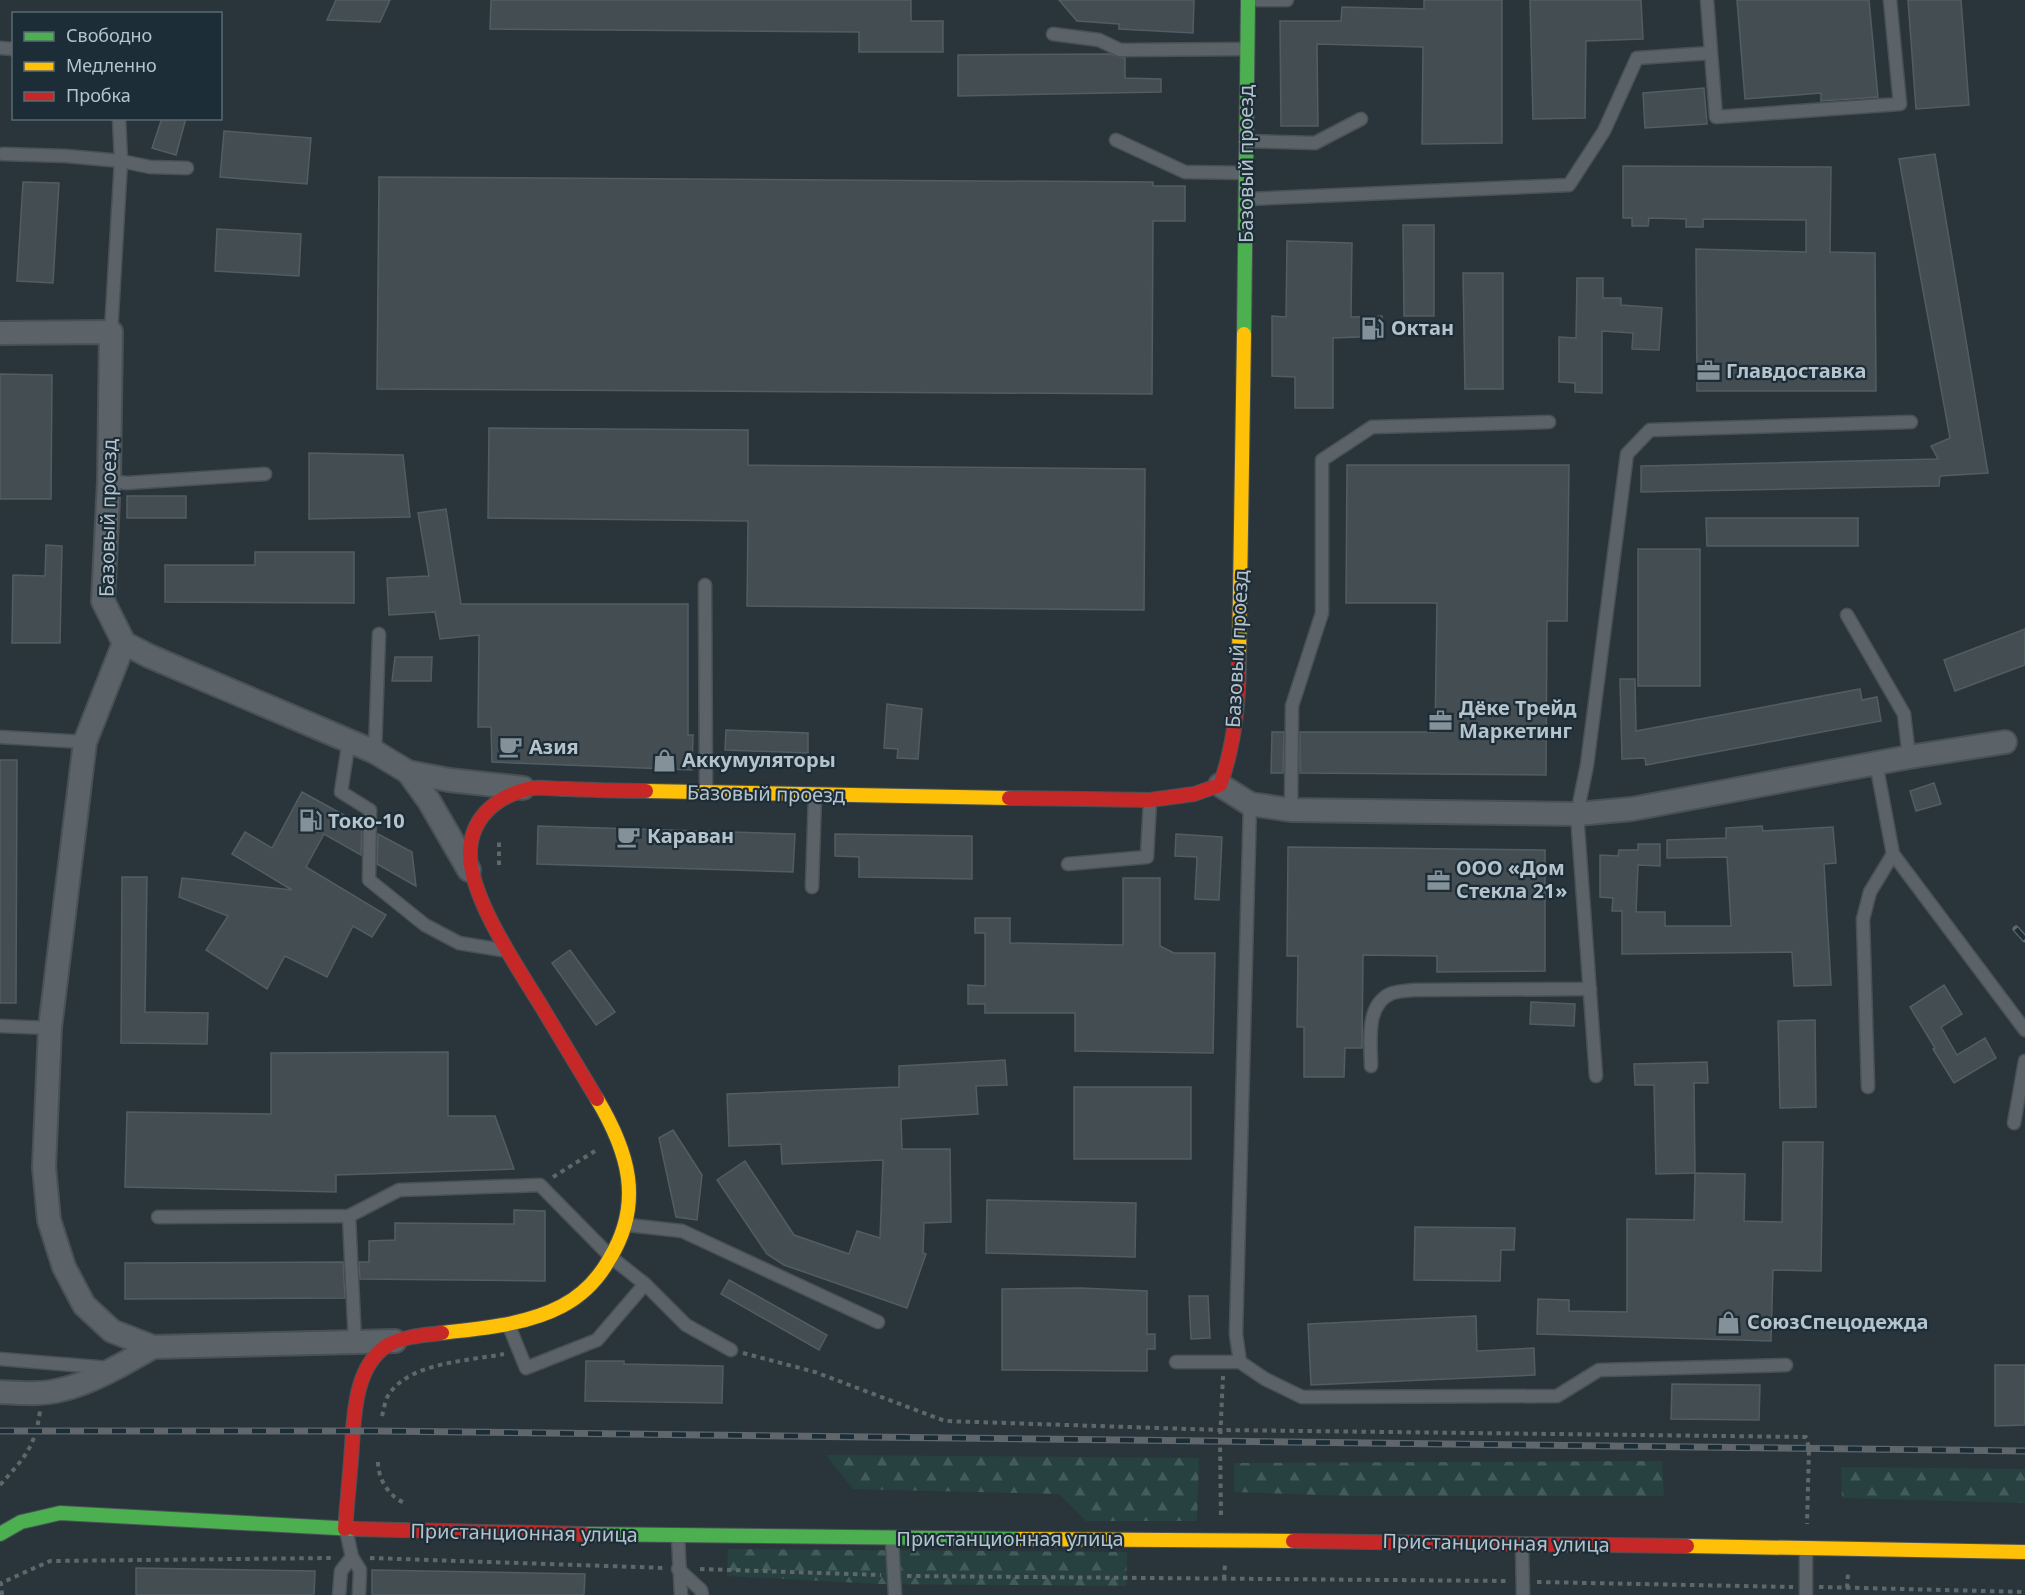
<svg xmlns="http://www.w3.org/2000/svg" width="2025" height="1595" viewBox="0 0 2025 1595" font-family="'Noto Sans',sans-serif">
<defs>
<pattern id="forest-firs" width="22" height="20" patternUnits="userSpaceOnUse" patternTransform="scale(1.5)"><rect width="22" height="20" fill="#26413f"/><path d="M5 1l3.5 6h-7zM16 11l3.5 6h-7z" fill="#435b5a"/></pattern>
</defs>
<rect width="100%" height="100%" fill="#2a353b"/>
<g fill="url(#forest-firs)">
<polygon points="826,1455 1199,1458 1197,1521 1086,1521 1059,1494 853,1489"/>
<polygon points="1662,1461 1664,1496 1351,1496 1234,1492 1234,1463"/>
<polygon points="1841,1467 2025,1469 2025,1503 1842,1498"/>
<polygon points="728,1549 1127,1552 1126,1586 880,1584 727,1576"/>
</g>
<g fill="#444d52" stroke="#525d63" stroke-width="1.5">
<polygon points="336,0 390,0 380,22 327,20"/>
<polygon points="491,0 911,0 911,21 943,21 943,52 859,52 859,32 490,29"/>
<polygon points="1059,0 1194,0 1193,33 1119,29 1119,24 1077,21"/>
<polygon points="1424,0 1502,0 1502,143 1422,144 1423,47 1317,44 1318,126 1281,126 1280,21 1341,21 1342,7 1424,9"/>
<polygon points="1530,0 1641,0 1643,39 1586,41 1585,118 1533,119"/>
<polygon points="1737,0 1869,0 1878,97 1821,101 1821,93 1745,99"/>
<polygon points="1908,0 1961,0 1969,105 1916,109"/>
<polygon points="1110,54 1125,58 1125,78 1161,79 1161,92 958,96 958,55"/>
<polygon points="1704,88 1707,124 1645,128 1643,93"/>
<polygon points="162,118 186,118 176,155 152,148"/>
<polygon points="224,131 311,138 307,184 220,177"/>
<polygon points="1935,154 1988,473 1940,476 1939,486 1641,492 1641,466 1938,459 1931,446 1950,438 1899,159"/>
<polygon points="1623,166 1831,167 1830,252 1875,253 1876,391 1697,391 1696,249 1806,252 1806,220 1703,219 1703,227 1686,227 1686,219 1649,218 1648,226 1632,226 1632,218 1623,218"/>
<polygon points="379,177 1153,182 1153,186 1185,186 1185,221 1153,221 1152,394 377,389"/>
<polygon points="23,182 59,183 53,283 17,281"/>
<polygon points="1403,225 1434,225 1434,316 1404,316"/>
<polygon points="217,229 301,234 299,276 215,271"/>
<polygon points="1287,241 1352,243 1351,317 1382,316 1383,336 1333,338 1333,408 1295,408 1295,377 1272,376 1272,316 1286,317"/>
<polygon points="1463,273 1503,273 1503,389 1465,389"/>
<polygon points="1577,278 1603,278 1603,298 1621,298 1621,305 1662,308 1659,350 1632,349 1633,333 1602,331 1602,393 1575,392 1575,383 1559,382 1559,337 1576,338"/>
<polygon points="0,374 52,375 51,499 0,499"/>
<polygon points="489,428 748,430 748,465 1145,469 1144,610 747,606 748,521 488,518"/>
<polygon points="309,453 403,455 410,517 309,519"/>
<polygon points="1347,465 1569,465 1567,621 1547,621 1546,775 1300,773 1300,732 1435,732 1437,603 1346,603"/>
<rect x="127" y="496" width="59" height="22"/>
<polygon points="446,509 461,604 688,604 688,735 693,735 692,770 492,762 491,727 478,727 479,635 440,639 435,612 389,615 387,578 429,576 418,513"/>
<polygon points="1706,518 1858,518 1858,546 1707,546"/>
<polygon points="46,545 62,546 60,643 12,643 13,575 45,576"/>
<rect x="1638" y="549" width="62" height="137"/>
<polygon points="255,552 354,552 354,603 165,602 165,565 255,565"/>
<polygon points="2025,629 2025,665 1955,691 1944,660"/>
<polygon points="395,657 432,657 431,681 392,681"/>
<polygon points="1620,679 1635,679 1636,731 1860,689 1862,700 1877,697 1881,721 1646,765 1645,758 1622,759"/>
<polygon points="887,704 922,709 918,759 897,758 898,749 884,748"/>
<polygon points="726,730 808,733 808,753 725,750"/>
<polygon points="1272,732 1284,732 1283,773 1271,773"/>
<polygon points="0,760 17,760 16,1003 0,1003"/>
<polygon points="1934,783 1941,804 1916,811 1910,791"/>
<polygon points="302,792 362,825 361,855 324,834 306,867 386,915 372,937 353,926 327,977 285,956 267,989 206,950 228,916 179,897 182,878 292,890 232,854 245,832 272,848"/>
<polygon points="538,826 795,834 793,872 537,864"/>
<polygon points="1762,826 1763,831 1833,827 1836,863 1824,864 1831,985 1794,986 1792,952 1622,954 1622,911 1612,911 1613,898 1600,897 1600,855 1618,856 1619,850 1638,850 1638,844 1660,844 1660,866 1638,865 1636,912 1665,912 1665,926 1731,926 1727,857 1667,858 1667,840 1726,838 1726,828"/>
<polygon points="378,834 412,852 416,886 377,864"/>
<polygon points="835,834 972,836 972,879 859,877 859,857 835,856"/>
<polygon points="1176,834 1222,837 1219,900 1195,899 1197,857 1175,856"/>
<polygon points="1288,847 1545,850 1545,971 1437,972 1437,956 1363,955 1362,1048 1345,1048 1344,1077 1304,1077 1304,1027 1297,1027 1298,956 1287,956"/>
<polygon points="122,877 147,877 145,1012 208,1013 207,1044 121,1043"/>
<polygon points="1123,878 1160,878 1160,946 1174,953 1215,953 1213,1053 1075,1051 1075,1013 985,1013 985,1004 968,1004 968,985 985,986 985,933 975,933 975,918 1010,918 1010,943 1123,945"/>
<polygon points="570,950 615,1012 596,1025 552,963"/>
<polygon points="1944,985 1962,1014 1941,1027 1957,1055 1985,1038 1996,1058 1954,1083 1933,1049 1935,1048 1910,1007"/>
<polygon points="1531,1002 1575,1004 1574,1026 1530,1024"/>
<polygon points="1815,1020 1816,1107 1780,1108 1778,1021"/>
<polygon points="448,1052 448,1116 495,1116 514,1169 336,1175 336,1192 125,1187 127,1112 271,1114 271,1053"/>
<polygon points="1005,1060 1007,1085 976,1086 978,1114 901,1119 902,1149 950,1149 951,1222 924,1223 923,1253 926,1254 907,1308 784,1265 767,1254 717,1180 745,1161 794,1235 849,1254 857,1231 880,1238 883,1160 782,1164 781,1144 729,1146 727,1094 899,1087 899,1066"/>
<polygon points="1707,1062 1708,1083 1694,1083 1695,1173 1656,1174 1654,1085 1635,1085 1634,1064"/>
<rect x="1074" y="1087" width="117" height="72"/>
<polygon points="673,1130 702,1175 697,1220 676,1217 659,1138"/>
<polygon points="1783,1142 1823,1142 1821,1271 1773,1270 1771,1341 1537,1334 1538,1299 1569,1300 1569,1311 1627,1312 1627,1219 1694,1220 1695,1173 1745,1174 1744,1221 1782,1222"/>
<polygon points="987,1200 1136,1203 1135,1257 986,1253"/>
<polygon points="514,1210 545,1211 545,1281 360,1279 359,1262 369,1262 369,1241 395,1240 395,1223 514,1224"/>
<polygon points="1415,1227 1515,1228 1514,1250 1501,1250 1500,1281 1414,1280"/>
<polygon points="343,1262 345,1298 125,1299 125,1263"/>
<polygon points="729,1280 827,1335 819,1350 721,1294"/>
<polygon points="1081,1288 1147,1291 1147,1334 1155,1334 1155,1349 1147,1349 1147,1371 1002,1370 1002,1289"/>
<polygon points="1189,1296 1208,1296 1210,1338 1191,1339"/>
<polygon points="1476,1316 1477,1351 1534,1348 1535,1375 1311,1385 1308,1324"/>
<polygon points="586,1361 624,1361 624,1364 723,1366 722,1403 585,1401"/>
<polygon points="1995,1365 2025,1365 2025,1425 1995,1426"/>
<polygon points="1672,1384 1760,1385 1759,1420 1671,1419"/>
<polygon points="136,1568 315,1571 314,1595 136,1595"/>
<polygon points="372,1570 585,1574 584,1595 372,1595"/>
</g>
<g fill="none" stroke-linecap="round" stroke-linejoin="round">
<defs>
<g id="lane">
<polyline points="1249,0 1287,0"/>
<polyline points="1707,0 1716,117 1900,104 1890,0"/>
<polyline points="1053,34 1099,40 1120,50 1246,49"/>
<polyline points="0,48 14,49"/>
<polyline points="1116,140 1185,172 1246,173"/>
<polyline points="1248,141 1315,143 1361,119"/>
<polyline points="3,154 66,156 121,161 150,167 187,168"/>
<polyline points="1248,199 1569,185 1604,131 1637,58 1710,53"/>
<polyline points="111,332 121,161 119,118"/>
<polyline points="109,481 127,483 265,474"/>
<polyline points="705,585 706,791"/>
<polyline points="1847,615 1904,714 1909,757"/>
<polyline points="0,737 85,742"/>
<polyline points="349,740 341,792 370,810 369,880 425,925 459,943 502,950"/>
<polyline points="375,752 379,634"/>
<polyline points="1876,763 1893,854 2025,1030"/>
<polyline points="1250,804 1236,1334 1240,1362 1265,1379 1302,1397 1557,1396 1599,1370 1786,1365"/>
<polyline points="1291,810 1292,706 1322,613 1322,460 1372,427 1549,422"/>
<polyline points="1068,864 1147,857 1150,801"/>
<polyline points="812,887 815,795"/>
<polyline points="0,1026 50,1028"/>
<path d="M1371,1066C1371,1043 1365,1006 1390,994C1396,991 1406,991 1414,990L1590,989"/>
<polyline points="1596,1076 1577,814 1587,765 1627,454 1650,430 1911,422"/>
<polyline points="1868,1087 1863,919 1870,892 1893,854"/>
<polyline points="2014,1123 2025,1061"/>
<polyline points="349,1216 355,1343"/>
<polyline points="158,1217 349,1216 399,1190 540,1185 612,1258 645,1284 597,1340 526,1368 509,1326"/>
<polyline points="628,1225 682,1231 878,1322"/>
<polyline points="645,1284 686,1325 731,1350"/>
<polyline points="0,1359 110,1368"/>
<polyline points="1176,1362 1240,1362"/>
<polyline points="346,1530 352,1557 360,1570 359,1595"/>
<polyline points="678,1537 681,1595"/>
<polyline points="892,1539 895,1595"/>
<polyline points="1522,1544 1523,1595"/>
<polyline points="678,1569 701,1590 702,1595"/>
<polyline points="339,1595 341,1571 352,1557"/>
<polyline points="1806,1595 1806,1550"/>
</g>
<g id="street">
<polyline points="0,333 111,332 109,481 103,601 124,643 149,656 375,752 408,772 449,780 523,788"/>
<polyline points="124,643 85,742 50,1028 44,1167 49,1220 64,1267 84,1305 112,1331 153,1347 395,1341"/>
<polyline points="408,772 429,801 469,870"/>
<polyline points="1220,785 1250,804 1291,810 1577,814 1632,809 1909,757 2005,742"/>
<path d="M0,1392C20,1393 41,1395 60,1390C90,1384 127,1362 153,1347"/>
</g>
<g id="fast">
<polyline points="1244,334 1248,0"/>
<polyline points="0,1534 21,1522 60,1513 355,1529"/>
<polyline points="584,1534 1020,1539"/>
</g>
<g id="slow">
<polyline points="1239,657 1244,334"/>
<polyline points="646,791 1009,798"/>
<path d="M442,1333C482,1328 526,1325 562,1306C583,1295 599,1278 610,1258C644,1202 628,1151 597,1099"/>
<polyline points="1020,1539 1293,1541"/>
<polyline points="1687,1546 2025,1552"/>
</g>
<g id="jam">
<path d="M1009,798L1150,800L1194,794L1220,785C1235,744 1239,701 1239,657"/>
<path d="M597,1099C579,1069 561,1039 543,1009C520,971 470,899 470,854C470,819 495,797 528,789C539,786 553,789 564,789C592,790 619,791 646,791"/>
<path d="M345,1529C347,1506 349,1483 351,1460C354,1423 352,1367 388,1345C405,1336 424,1335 442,1333"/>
<polyline points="355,1529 584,1534"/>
<polyline points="1293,1541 1687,1546"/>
</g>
</defs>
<use href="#lane" stroke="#495155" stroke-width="15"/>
<use href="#street" stroke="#495155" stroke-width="26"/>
<use href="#fast" stroke="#495155" stroke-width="16"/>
<use href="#slow" stroke="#495155" stroke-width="16"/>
<use href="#jam" stroke="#495155" stroke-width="16"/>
<g stroke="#5e686b" stroke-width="4" stroke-dasharray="4.5 4.5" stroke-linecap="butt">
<polyline points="499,865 499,842"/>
<polyline points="553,1177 595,1151"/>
<polyline points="743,1353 815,1372 945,1421 1220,1430 1806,1437 1809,1448 1807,1524"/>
<path d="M382,1416C384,1409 385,1400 389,1394C411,1362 468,1361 504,1354"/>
<path d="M378,1462C378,1479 389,1497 405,1503"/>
<path d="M0,1485C24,1458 35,1448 40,1411"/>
<polyline points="1221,1515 1220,1442 1223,1376"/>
<polyline points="370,1558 666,1568"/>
<polyline points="700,1569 881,1575"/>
<polyline points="907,1576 1508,1581"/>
<polyline points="1224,1579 1225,1564"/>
<polyline points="1537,1582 1793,1587"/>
<polyline points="1819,1587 2025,1592"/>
<polyline points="1847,1588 1848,1574"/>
<polyline points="2,1595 1,1583 50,1561 333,1558"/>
</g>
<use href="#lane" stroke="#5b6369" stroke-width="12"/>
<use href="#street" stroke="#5b6369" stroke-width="22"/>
<use href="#fast" stroke="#4caf50" stroke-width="14"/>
<use href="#slow" stroke="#ffc107" stroke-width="14"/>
<use href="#jam" stroke="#c62828" stroke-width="14"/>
<defs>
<g id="rail">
<polyline points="2016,929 2025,939"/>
<polyline points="0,1431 378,1431 2025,1451"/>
</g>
</defs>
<use href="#rail" stroke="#5f676c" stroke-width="7"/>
<use href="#rail" stroke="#1d2d37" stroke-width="4.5" stroke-dasharray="14" stroke-linecap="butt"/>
</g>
<defs>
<symbol id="fuel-bare" viewBox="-9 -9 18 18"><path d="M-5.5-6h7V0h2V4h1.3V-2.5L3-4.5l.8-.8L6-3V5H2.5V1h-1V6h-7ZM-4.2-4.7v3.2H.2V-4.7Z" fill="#849199" stroke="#1d2d37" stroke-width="2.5" paint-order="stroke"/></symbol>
<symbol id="office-bare" viewBox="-9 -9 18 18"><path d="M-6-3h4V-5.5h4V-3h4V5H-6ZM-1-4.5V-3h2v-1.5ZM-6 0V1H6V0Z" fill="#849199" stroke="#1d2d37" stroke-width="2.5" paint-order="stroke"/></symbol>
<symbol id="cafe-bare" viewBox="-9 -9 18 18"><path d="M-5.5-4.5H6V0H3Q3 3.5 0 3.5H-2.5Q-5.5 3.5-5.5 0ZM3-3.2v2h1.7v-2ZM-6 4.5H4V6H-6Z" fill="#849199" stroke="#1d2d37" stroke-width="2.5" paint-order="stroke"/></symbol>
<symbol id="shop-bare" viewBox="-9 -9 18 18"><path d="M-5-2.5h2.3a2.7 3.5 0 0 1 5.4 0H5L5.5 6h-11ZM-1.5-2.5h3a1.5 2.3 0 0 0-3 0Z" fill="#849199" stroke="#1d2d37" stroke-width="2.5" paint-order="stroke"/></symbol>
</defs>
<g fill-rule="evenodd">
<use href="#fuel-bare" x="1356" y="312" width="33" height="33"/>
<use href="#office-bare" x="1692" y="354" width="33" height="33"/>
<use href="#office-bare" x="1424" y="704" width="33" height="33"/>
<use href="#cafe-bare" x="494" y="730" width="33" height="33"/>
<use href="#shop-bare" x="648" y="744" width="33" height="33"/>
<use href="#fuel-bare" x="294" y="804" width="33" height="33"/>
<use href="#cafe-bare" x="612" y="820" width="33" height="33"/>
<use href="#office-bare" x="1422" y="864" width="33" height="33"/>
<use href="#shop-bare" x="1712" y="1306" width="33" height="33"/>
</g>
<g text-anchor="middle" stroke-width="4.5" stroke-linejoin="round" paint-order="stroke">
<g font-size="20" fill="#b5c3cc" stroke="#1d2d37">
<text transform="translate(1246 164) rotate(-90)" y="7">Базовый проезд</text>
<text transform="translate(108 518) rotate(-89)" y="7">Базовый проезд</text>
<text transform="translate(1237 649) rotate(-87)" y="7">Базовый проезд</text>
<text transform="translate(766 794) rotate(1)" y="7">Базовый проезд</text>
<text transform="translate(524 1533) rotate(1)" y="7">Пристанционная улица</text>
<text x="1010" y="1546">Пристанционная улица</text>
<text transform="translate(1496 1543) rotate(1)" y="7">Пристанционная улица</text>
</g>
<g font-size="20" font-weight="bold" fill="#b5c3cc" stroke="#1d2d37" text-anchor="start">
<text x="1391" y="335">Октан</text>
<text x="1726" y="378">Главдоставка</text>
<text x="1459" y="715">Дёке Трейд<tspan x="1459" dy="23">Маркетинг</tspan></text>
<text x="529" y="754">Азия</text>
<text x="682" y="767">Аккумуляторы</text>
<text x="328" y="828">Токо-10</text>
<text x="647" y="843">Караван</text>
<text x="1456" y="875">ООО «Дом<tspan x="1456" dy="23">Стекла 21»</tspan></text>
<text x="1747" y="1329">СоюзСпецодежда</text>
</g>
</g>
<rect x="12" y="12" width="210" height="108" fill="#1d2d37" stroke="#5a6973" stroke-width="1.5"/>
<rect x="24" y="32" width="30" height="9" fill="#4caf50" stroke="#5a6973" stroke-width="1.5"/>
<text x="66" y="42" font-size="18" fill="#b5c3cc">Свободно</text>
<rect x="24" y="62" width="30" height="9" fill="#ffc107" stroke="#5a6973" stroke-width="1.5"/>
<text x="66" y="72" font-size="18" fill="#b5c3cc">Медленно</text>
<rect x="24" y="92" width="30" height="9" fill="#c62828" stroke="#5a6973" stroke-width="1.5"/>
<text x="66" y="102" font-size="18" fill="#b5c3cc">Пробка</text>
</svg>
